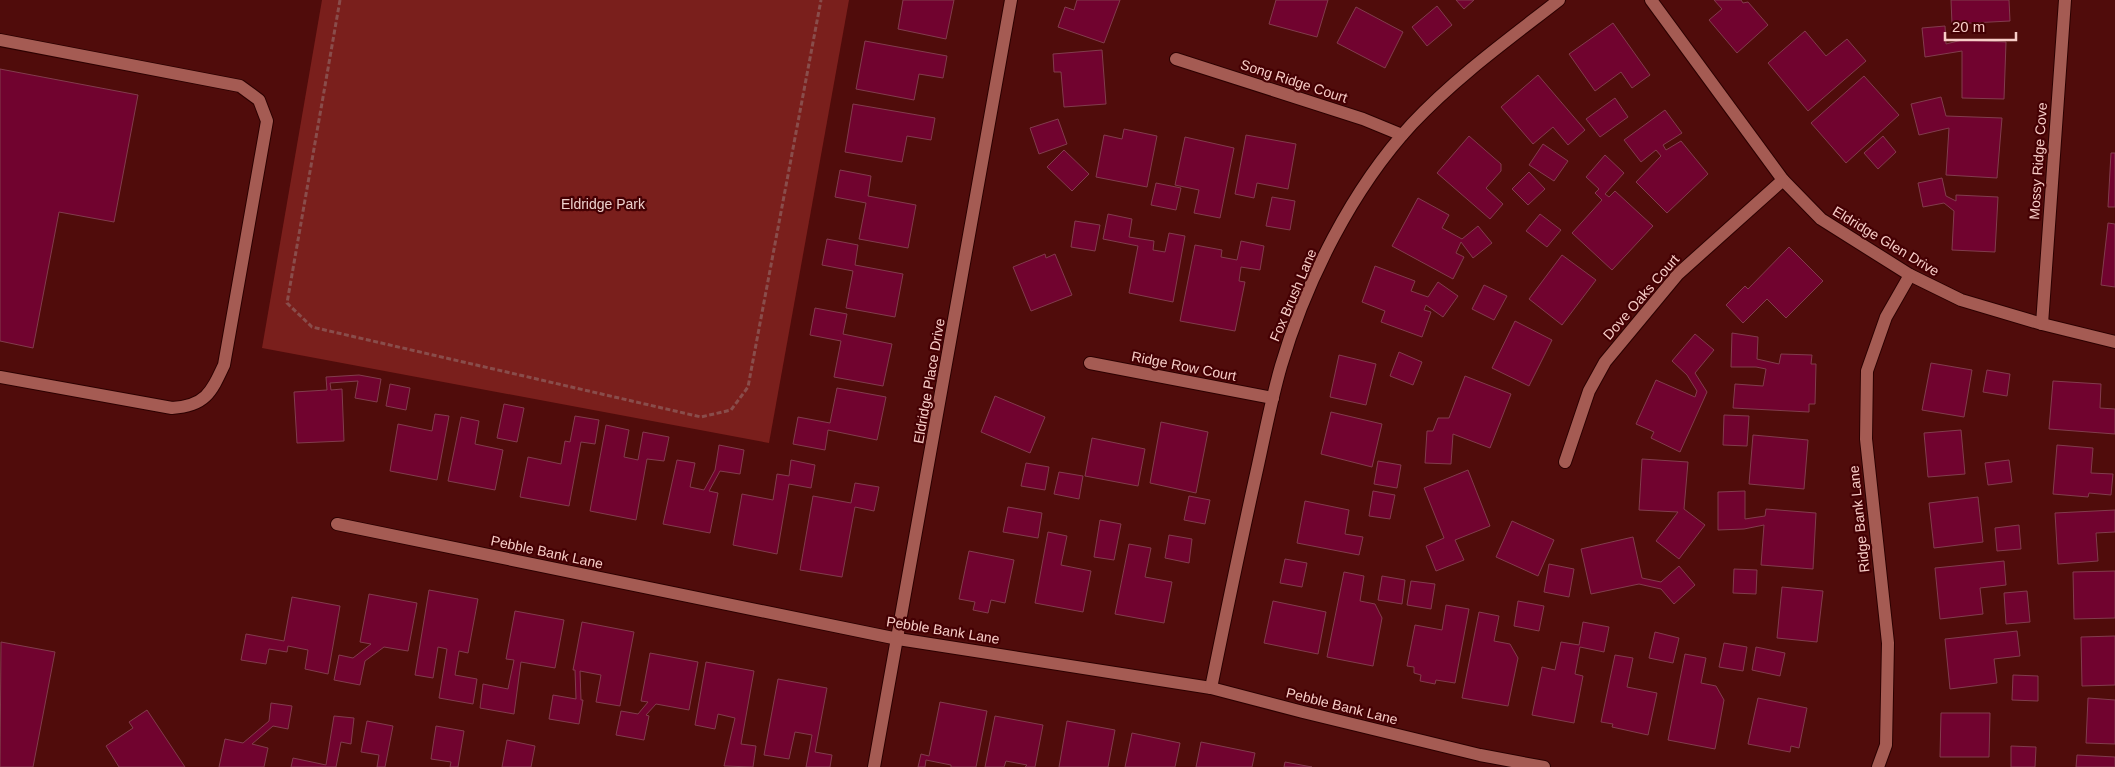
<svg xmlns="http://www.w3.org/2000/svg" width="2115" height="767" viewBox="0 0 2115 767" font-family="Arial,sans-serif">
<rect width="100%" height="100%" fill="#500c0b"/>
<polygon fill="#7a1f1c" points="322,0 849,0 769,443 262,348"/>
<g fill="#71032f" stroke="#823c4d">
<polygon points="903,0 954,0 946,39 898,29"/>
<polygon points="1077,0 1120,0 1104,43 1058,27 1065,7 1074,10"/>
<polygon points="1276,0 1328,0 1317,37 1269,24"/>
<polygon points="1456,0 1474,0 1464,9"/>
<polygon points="1714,0 1741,0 1743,3 1748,2 1768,25 1737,53 1709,20 1722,9"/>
<polygon points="1951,0 2009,0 2010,21 1952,24"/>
<polygon points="1437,6 1452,25 1427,46 1412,27"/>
<polygon points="1356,7 1403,32 1385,68 1337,43"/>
<polygon points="1613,23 1650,75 1632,88 1621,72 1595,91 1569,54"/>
<polygon points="1945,26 1946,44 1962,40 2006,42 2004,99 1962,98 1962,51 1925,57 1922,28"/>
<polygon points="1805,31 1826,56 1847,39 1866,61 1808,111 1768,63"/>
<polygon points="865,41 947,56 943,78 919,74 914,100 856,89"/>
<polygon points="1102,50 1106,104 1064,107 1061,72 1054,72 1053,54"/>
<polygon points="0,69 138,95 114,222 59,212 33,348 0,341"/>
<polygon points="1538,75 1585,130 1568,145 1553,127 1533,144 1501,107"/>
<polygon points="1864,76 1899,115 1846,163 1811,123"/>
<polygon points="1941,97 1946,116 2002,118 1997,178 1946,175 1949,128 1919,135 1911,104"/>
<polygon points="1615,98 1628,117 1600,137 1586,119"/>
<polygon points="853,104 935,118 931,140 907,136 902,162 845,152"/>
<polygon points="1665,110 1682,133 1663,145 1666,150 1681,141 1708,174 1667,213 1636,182 1661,156 1656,150 1641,162 1624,140"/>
<polygon points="1058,119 1067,144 1039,154 1030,128"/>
<polygon points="1124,129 1157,136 1147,187 1096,177 1104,135 1122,139"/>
<polygon points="1246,135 1296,144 1288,189 1257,183 1254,198 1235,194"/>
<polygon points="1469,136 1501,164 1501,171 1486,188 1503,204 1490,219 1437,173"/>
<polygon points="1883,136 1896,152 1878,169 1864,153"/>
<polygon points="1185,137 1234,148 1220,218 1194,213 1199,190 1175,185"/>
<polygon points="1543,144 1568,161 1554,181 1529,165"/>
<polygon points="1064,150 1089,174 1072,191 1047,167"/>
<polygon points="2111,153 2115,153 2115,207 2108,207"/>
<polygon points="1605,155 1624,173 1605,194 1609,197 1615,191 1653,226 1612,270 1572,233 1602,200 1595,193 1599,189 1586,177"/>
<polygon points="840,170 871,176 868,196 916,205 908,248 859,239 866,203 835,197"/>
<polygon points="1529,172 1545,189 1528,205 1512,189"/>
<polygon points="1942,178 1946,196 1956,201 1956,195 1998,197 1995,252 1952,250 1954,211 1944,203 1923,207 1918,183"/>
<polygon points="1156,183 1181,188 1176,210 1151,205"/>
<polygon points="1272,197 1295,201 1290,230 1266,226"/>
<polygon points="1418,198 1449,215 1442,228 1462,239 1478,226 1492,243 1473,258 1461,242 1456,253 1464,257 1453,279 1392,246"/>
<polygon points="1108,214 1132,219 1129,237 1154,241 1153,250 1165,252 1169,233 1185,236 1173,302 1129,293 1138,246 1103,239"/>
<polygon points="1540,214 1561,230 1547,247 1526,231"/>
<polygon points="1075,221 1100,225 1095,251 1071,247"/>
<polygon points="2108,223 2115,224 2115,287 2101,285"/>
<polygon points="827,239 858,245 855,265 903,274 895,317 846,308 853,271 822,265"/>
<polygon points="1241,241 1264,246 1260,270 1241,267 1239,281 1245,282 1235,331 1180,321 1195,245 1222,250 1221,257 1237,260"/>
<polygon points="1789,247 1823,281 1786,318 1767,299 1743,323 1726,305 1745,286 1748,289"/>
<polygon points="1045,254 1046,258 1055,254 1072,295 1031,311 1013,267"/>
<polygon points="1562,255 1596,280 1562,325 1529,299"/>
<polygon points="1375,266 1415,281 1411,291 1428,297 1438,282 1458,296 1443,317 1426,305 1424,310 1431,312 1422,337 1381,322 1385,311 1362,302"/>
<polygon points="1484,285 1507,296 1494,320 1472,309"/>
<polygon points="815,308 847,314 843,334 892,344 883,386 834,377 841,341 810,335"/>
<polygon points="1515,321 1552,340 1529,386 1492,368"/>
<polygon points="1732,333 1758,337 1757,359 1779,364 1781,354 1812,355 1811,364 1816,364 1815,404 1809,404 1809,412 1733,408 1735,384 1763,386 1766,369 1756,367 1731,367"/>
<polygon points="1695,334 1714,350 1695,373 1707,392 1680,452 1651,438 1654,432 1636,424 1656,380 1695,397 1697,391 1687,375 1672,361"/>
<polygon points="1399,352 1422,362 1413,385 1390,376"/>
<polygon points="1339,355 1376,364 1366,405 1330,397"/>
<polygon points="1931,363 1972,370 1964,417 1922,410"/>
<polygon points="1987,370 2010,374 2007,396 1983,392"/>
<polygon points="359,375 381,379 377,402 355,398 358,381 330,383 331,390 342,389 344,441 297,443 294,392 327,390 326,377"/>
<polygon points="1465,376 1511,394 1490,448 1453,434 1451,464 1425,463 1427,431 1433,431 1438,418 1449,418"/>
<polygon points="2053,381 2101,384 2100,408 2115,409 2115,434 2049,429"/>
<polygon points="390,384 410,388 406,410 386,406"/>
<polygon points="837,388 886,397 877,440 828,430 825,450 793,444 798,417 830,423"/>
<polygon points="995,396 1045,417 1030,453 981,432"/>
<polygon points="504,404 524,408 517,442 497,438"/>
<polygon points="1331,412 1382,424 1372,467 1321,454"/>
<polygon points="435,414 449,416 437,480 390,471 398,424 432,431"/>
<polygon points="1724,415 1749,416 1747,446 1723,445"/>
<polygon points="575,416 599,420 595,444 581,442 569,506 520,497 528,457 561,464 565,441 570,442"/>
<polygon points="461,417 479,421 475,444 503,450 495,490 448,481"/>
<polygon points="1161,422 1208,432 1196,493 1150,483"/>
<polygon points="606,425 629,430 624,457 638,460 643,432 669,437 664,461 647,459 636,520 590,511"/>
<polygon points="1961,430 1965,474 1928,477 1924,433"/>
<polygon points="1753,435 1808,440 1804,489 1749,484"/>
<polygon points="1092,438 1145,449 1138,486 1085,476"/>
<polygon points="719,445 744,450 740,474 720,471 709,491 718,493 710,533 663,524 677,460 695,463 690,487 704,490 715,470"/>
<polygon points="2057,445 2093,448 2091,473 2113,474 2111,495 2089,493 2088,497 2053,494"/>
<polygon points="1642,459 1688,462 1684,509 1705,525 1679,559 1656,541 1678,512 1639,510"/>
<polygon points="791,460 815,465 811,488 789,484 777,554 733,545 742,494 773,500 777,474 789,476"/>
<polygon points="2009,460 2012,482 1988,485 1985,463"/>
<polygon points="1378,461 1401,465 1397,488 1374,484"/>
<polygon points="1026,463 1049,467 1045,490 1021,486"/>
<polygon points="1468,470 1490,526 1455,540 1464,560 1436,571 1426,546 1444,538 1424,488"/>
<polygon points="1059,472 1083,476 1079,499 1054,494"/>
<polygon points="855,483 879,487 874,511 855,507 842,577 800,570 813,496 851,503"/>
<polygon points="1373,491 1395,495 1390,519 1369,516"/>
<polygon points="1745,491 1745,519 1765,516 1766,509 1816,513 1813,569 1761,565 1764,525 1744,529 1718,530 1718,492"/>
<polygon points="1189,496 1210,500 1205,524 1184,520"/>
<polygon points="1978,497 1983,542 1934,548 1929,503"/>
<polygon points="1305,501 1349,510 1345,534 1363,537 1359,555 1297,543"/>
<polygon points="1008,507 1042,513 1038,538 1003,532"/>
<polygon points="2115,510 2115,532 2096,533 2098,561 2058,564 2055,513"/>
<polygon points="1100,520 1121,524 1114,560 1094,557"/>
<polygon points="1512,521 1554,540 1538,576 1496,557"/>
<polygon points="2019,525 2021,549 1997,551 1995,528"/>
<polygon points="1048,532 1067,536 1061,565 1091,571 1083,612 1035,603"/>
<polygon points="1169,535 1192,539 1189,563 1165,558"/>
<polygon points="1633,537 1642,578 1661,582 1679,566 1695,585 1674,604 1661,589 1639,584 1591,594 1581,549"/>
<polygon points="1129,544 1151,548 1145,577 1172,582 1164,623 1115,614"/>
<polygon points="969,551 1014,560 1005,603 991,600 988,613 973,610 975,602 959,599"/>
<polygon points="1285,559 1307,563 1302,587 1280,583"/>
<polygon points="2004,561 2006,585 1980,588 1983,614 1940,619 1935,568"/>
<polygon points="1549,564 1574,569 1569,597 1544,592"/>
<polygon points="1734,569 1757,570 1756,594 1733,593"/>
<polygon points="2115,571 2115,618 2074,619 2073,572"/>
<polygon points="1344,572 1364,576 1360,601 1375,604 1382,618 1373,666 1327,657"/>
<polygon points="1382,576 1405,580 1402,604 1378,600"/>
<polygon points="1411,581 1435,584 1431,609 1407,605"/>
<polygon points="1782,587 1823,591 1817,642 1777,638"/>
<polygon points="429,590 478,599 468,653 459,651 455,675 477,679 473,704 439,698 447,649 438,647 433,678 415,675"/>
<polygon points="2027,591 2030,622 2006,624 2004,593"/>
<polygon points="369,594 417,603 408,651 384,647 365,661 360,685 334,680 339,655 353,658 371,644 360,642"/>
<polygon points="292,597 340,606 328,674 305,669 308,650 288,646 287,652 269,649 266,664 241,660 246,634 284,641"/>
<polygon points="1273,601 1326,612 1318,654 1264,643"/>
<polygon points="1518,601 1544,606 1539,631 1514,626"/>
<polygon points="1446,605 1469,609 1455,683 1436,680 1435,684 1420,681 1421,675 1414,673 1414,667 1407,666 1415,625 1442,630"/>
<polygon points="515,611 564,620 555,668 521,662 514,714 480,708 483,684 508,689 514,660 506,659"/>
<polygon points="1479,612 1499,616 1494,641 1510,644 1518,658 1508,706 1462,698"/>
<polygon points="582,622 634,632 620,706 596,702 601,675 580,671 581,700 583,700 579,724 549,719 553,695 576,699 575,670 573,670"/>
<polygon points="1583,622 1609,627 1604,652 1580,647 1575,674 1583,676 1574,723 1532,715 1542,667 1555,670 1561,642 1579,645"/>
<polygon points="2017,631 2020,656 1994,659 1997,683 1950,689 1945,639"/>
<polygon points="1655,632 1679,638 1673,663 1649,658"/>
<polygon points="2115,636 2115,685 2082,686 2081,637"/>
<polygon points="1,642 55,652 33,767 0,767"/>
<polygon points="1724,643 1747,647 1743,671 1719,667"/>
<polygon points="1756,647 1785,653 1780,676 1752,670"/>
<polygon points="650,653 698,662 689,710 656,704 646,715 649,716 644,740 616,735 621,711 638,714 648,702 641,701"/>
<polygon points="1685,654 1706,658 1701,683 1716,686 1724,700 1715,749 1668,740"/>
<polygon points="1615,655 1633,658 1627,687 1657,693 1648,735 1612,727 1613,724 1601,722"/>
<polygon points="706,662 754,671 741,744 756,746 753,767 724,766 735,718 718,714 715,729 695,725"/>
<polygon points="2013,675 2038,676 2038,701 2012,700"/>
<polygon points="778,679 827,688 815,752 832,755 830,767 806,767 812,735 795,732 789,759 764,755"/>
<polygon points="1758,698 1807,708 1799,748 1791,746 1790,752 1748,744"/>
<polygon points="2088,698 2115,700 2115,744 2086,743"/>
<polygon points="940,702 987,711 976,767 951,767 951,765 926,760 925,767 918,767 921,754 929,756"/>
<polygon points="271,703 292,706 288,729 273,726 252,744 268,748 264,767 219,767 225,739 243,743 269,721"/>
<polygon points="147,710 185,767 119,767 106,746 133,728 129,722"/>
<polygon points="1941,713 1990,713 1989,757 1940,757"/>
<polygon points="334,716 354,718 351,744 341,742 336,767 291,767 293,758 326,765"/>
<polygon points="995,716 1043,725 1035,767 1025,767 1027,765 1006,761 1004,767 985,767"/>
<polygon points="367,721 393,726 385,767 377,767 379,755 361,752"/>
<polygon points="1067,721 1115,730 1108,767 1059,767"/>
<polygon points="436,726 464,731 458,767 450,767 451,762 431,759"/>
<polygon points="1132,733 1180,743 1175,767 1125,767"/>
<polygon points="507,740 535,746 531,767 502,767"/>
<polygon points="1201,742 1255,753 1252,767 1196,767"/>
<polygon points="2011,746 2036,747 2035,767 2011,767"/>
<polygon points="2077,755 2115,757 2115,767 2076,767"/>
<polygon points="1285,762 1312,767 1284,767"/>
</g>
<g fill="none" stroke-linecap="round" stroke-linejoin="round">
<defs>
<g id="minor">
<polyline points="1651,0 1783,180 1821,219 1910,275 1961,300 2042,324 2115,342"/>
<path d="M0,40L240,86L259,100L267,121L224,365C211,393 205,406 172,408L0,377"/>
<polyline points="1176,59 1363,119 1402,135"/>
<polyline points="2042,324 2065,0"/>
<polyline points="1090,363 1273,398"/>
<polyline points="1565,462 1589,391 1605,362 1678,274 1783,180"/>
<polyline points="337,524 898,639 1211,688 1303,712 1480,755 1544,767"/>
<path d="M1211,688C1225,619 1239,551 1254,483C1263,444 1270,404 1281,366C1306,281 1352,189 1412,124C1456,77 1509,39 1559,0"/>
<polyline points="874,767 1011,0"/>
<polyline points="1878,767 1886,745 1888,643 1866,439 1867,371 1886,317 1910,275"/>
</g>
</defs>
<use href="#minor" stroke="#2c0000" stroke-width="14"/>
<polyline stroke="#894d4b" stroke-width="3" stroke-dasharray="5 2.5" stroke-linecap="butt" points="340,0 287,303 312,327 701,417 731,410 748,387 821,0"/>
<use href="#minor" stroke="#a55b53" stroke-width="12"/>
</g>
<g text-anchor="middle" stroke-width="4.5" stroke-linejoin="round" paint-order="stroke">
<g font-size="14" fill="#f8cdc8" stroke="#440003">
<text transform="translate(1294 81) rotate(18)" y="5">Song Ridge Court</text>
<text transform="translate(2038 161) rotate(-86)" y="5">Mossy Ridge Cove</text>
<text transform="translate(1886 241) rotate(31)" y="5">Eldridge Glen Drive</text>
<text transform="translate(1293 295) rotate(-67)" y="5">Fox Brush Lane</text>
<text transform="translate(1641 297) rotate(-49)" y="5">Dove Oaks Court</text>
<text transform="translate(1184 366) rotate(11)" y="5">Ridge Row Court</text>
<text transform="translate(929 381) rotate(-80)" y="5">Eldridge Place Drive</text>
<text transform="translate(1859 519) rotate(-96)" y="5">Ridge Bank Lane</text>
<text transform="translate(547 552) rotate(12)" y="5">Pebble Bank Lane</text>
<text transform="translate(943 630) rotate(9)" y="5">Pebble Bank Lane</text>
<text transform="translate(1342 706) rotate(14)" y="5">Pebble Bank Lane</text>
</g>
<g font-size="14" fill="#eed1cd" stroke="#440003">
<text x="603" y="209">Eldridge Park</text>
</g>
</g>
<path d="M1945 32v8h71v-8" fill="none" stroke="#f8cdc8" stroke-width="2.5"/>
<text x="1952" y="32" font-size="15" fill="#f8cdc8" stroke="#440003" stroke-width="4" paint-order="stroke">20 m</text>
</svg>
